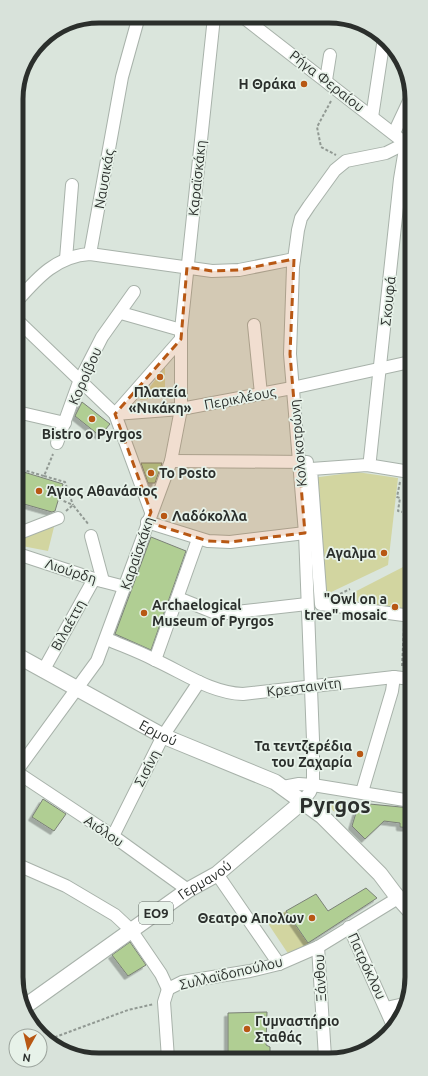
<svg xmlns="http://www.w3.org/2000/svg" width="428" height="1076" viewBox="0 0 428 1076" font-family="Ubuntu,sans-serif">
<defs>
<filter id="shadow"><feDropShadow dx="-3.5" dy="3.5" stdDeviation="0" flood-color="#0004"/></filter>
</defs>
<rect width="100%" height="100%" fill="#dae5dc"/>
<g fill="#d2d5a0">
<polygon points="165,367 165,397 140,400"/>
<polygon points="357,472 398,478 388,565 325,595 312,478"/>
<polygon points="50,526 54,527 48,551 17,545 17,538"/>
<polygon points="405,566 411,567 411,615 337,601"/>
<circle cx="337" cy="806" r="6"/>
<polygon points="286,911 309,944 289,955 267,922"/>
</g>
<g fill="#b0ce93" stroke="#7b8177" filter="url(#shadow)">
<polygon points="82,402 110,424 100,436 75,416"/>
<polygon points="141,463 162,463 155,483 148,483"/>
<polygon points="17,470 63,484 55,511 52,512 17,502"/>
<polygon points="151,537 186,551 151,650 115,634"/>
<polygon points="43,799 66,814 54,831 32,817"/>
<polygon points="359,803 411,808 411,828 400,827 400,823 384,821 365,839 352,826"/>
<polygon points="366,888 377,898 308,943 286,911 316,894 328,911"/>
<polygon points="130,942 146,965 128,976 112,955"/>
<polygon points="267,1012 266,1045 270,1047 270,1058 228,1058 228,1013"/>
</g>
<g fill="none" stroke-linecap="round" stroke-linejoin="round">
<defs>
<g id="minor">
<polyline points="243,17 409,146"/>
<polyline points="326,80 330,55"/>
<polyline points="372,117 384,38"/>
<polyline points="394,133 409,101"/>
<polyline points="90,254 122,77 139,16"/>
<polyline points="66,259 72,185"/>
<path d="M17,301C38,277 57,256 90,254L212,271L239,270L294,259"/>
<polyline points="121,313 181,330"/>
<polyline points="17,320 115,414 151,512"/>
<polyline points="254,325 261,394"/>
<polyline points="17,412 65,423"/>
<polyline points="115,414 181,409 292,388 410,362"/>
<polyline points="115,414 181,339"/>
<polyline points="57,443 79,382 102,337 134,292"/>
<polyline points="370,459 400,179 406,143"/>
<polyline points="171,461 307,462"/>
<polyline points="410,472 367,465 311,469 321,604 411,616"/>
<polyline points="147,522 208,541 230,542 305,533"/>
<polyline points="17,534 58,518"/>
<polyline points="91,536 103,581"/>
<polyline points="18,554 94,579 125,587"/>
<polyline points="178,598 218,614 307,604"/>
<path d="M107,639C123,646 140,652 155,660C184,673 211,693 243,694L394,677L411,679"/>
<polyline points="155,660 197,542"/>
<polyline points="43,671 94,579"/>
<polyline points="18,769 97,661 171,461 181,409 181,330 214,17"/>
<polyline points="18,773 113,836 188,890"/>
<polyline points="283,787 299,784 313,785 411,801"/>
<polyline points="362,792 392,691 394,677"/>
<polyline points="302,802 310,792 313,785 313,740 305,533 290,354 293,267 298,230 301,218 309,206 335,170 346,161 386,153 406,143"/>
<polyline points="113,836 163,736 199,682"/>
<polyline points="18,865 66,886 115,915 131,930 161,974 168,989"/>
<polyline points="217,874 279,964"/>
<polyline points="349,927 394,1028"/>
<polyline points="318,947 325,1057"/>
<polyline points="168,989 182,982 250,971 279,964 318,947 398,898"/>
<polyline points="386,1008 404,1004"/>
<polyline points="168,1058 164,1002 168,989"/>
</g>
<g id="major">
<path id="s1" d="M18,656L163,736L275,782L322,816L380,874L395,894L412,913"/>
<path id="s2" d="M24,1007L188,890L217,874L302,802"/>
</g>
</defs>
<use href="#minor" stroke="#a8b2aa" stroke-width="14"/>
<use href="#major" stroke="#a8b2aa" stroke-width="17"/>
<g stroke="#919993" stroke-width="2" stroke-dasharray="3 2" stroke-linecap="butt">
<polyline points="331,101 317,127 321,147 336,155"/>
<polyline points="17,468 44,476 53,454"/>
<polyline points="44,476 65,482 73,505"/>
<polyline points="400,482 397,497 400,498 398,511 402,512"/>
<polyline points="59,499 73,505"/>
<polyline points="66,511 73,505 89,525"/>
<polyline points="340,594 350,589"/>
<polyline points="407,604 409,590"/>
<polyline points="402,666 404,627"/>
<polyline points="50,1039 128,1010 154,1004"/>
</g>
<use href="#minor" stroke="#fff" stroke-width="12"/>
<use href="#major" stroke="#fff" stroke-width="15"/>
</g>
<path fill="#b85814" fill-opacity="0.2" stroke="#b85814" stroke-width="3" stroke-dasharray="8 5" stroke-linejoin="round" d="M294,259L290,354L305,533L230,542L208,541L147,522L151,512L115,414L181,339L187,267L212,271L239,270Z"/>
<g fill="#b85814" stroke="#e7f2e9" stroke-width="1.5">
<circle cx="304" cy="84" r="4"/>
<circle cx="160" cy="377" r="4"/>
<circle cx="92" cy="419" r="4"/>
<circle cx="151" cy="473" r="4"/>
<circle cx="39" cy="491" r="4"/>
<circle cx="164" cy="516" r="4"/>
<circle cx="384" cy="553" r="4"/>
<circle cx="395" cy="607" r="4"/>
<circle cx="144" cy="613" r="4"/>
<circle cx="360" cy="754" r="4"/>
<circle cx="312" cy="918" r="4"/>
<circle cx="247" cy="1029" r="4"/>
</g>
<g text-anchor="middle" stroke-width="3.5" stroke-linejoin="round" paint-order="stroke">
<rect fill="#e7f2e9" stroke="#636a65" stroke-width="1" x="139" y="902" width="34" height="22" rx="3"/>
<g font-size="13" font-weight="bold" fill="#2b2f2c">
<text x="156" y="918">ΕΟ9</text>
</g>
<g font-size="14" fill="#2b2f2c" stroke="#e7f2e9">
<text transform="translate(327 81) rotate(38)" y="5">Ρήγα Φεραίου</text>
<text transform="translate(197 178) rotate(-84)" y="5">Καραϊσκάκη</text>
<text transform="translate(104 179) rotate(-80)" y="5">Ναυσικάς</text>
<text transform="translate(388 301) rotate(-84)" y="5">Σκουφά</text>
<text transform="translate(85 376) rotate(-66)" y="5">Κοροίβου</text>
<text transform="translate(240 398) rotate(-11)" y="5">Περικλέους</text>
<text transform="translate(298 443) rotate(-95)" y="5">Κολοκοτρώνη</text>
<text transform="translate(137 553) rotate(-71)" y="5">Καραϊσκάκη</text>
<text transform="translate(71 571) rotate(18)" y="5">Λιούρδη</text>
<text transform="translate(68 625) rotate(-61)" y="5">Βιλαέττη</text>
<text transform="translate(304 687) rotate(-7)" y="5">Κρεσταινίτη</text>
<text dy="5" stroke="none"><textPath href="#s1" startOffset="160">Ερμού</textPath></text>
<text transform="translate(147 768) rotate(-63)" y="5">Σισίνη</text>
<text transform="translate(104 831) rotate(34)" y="5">Αιόλου</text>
<text dy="5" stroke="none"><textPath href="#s2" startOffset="221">Γερμανού</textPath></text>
<text transform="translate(367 966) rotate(65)" y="5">Πατρόκλου</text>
<text transform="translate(231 973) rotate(-13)" y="5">Συλλαϊδοπούλου</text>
<text transform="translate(320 978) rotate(-93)" y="5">Ξάνθου</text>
</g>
<g font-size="14" font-weight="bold" fill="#2b2f2c" stroke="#e7f2e9" text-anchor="end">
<text x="296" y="89">Η Θράκα</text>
<text x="160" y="397" text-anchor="middle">Πλατεία<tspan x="160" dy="16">«Νικάκη»</tspan></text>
<text x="92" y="439" text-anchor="middle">Bistro o Pyrgos</text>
<text x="159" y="478" text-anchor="start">To Posto</text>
<text x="47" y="496" text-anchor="start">Άγιος Αθανάσιος</text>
<text x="172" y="521" text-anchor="start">Λαδόκολλα</text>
<text x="376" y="558">Αγαλμα</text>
<text x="387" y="604">"Owl on a<tspan x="387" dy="16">tree" mosaic</tspan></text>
<text x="152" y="610" text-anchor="start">Archaelogical<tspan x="152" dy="16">Museum of Pyrgos</tspan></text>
<text x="352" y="751">Τα τεντζερέδια<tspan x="352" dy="16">του Ζαχαρία</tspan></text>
<text x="304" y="923">Θεατρο Απολων</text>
<text x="255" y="1026" text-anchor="start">Γυμναστήριο<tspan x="255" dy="16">Σταθάς</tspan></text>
</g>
<g font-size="22" font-weight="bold" fill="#2b2f2c" stroke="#e7f2e9">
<text x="335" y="813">Pyrgos</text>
</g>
</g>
<path d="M0 0H428V1076H0ZM99 23H329A76 76 0 0 1 405 99V977A76 76 0 0 1 329 1053H99A76 76 0 0 1 23 977V99A76 76 0 0 1 99 23Z" fill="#d8e2da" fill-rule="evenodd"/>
<path fill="none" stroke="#2b2f2c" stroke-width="5" d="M99 23H329A76 76 0 0 1 405 99V977A76 76 0 0 1 329 1053H99A76 76 0 0 1 23 977V99A76 76 0 0 1 99 23Z"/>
<g transform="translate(28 1048) rotate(188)"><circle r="19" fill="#e7f2e9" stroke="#9ca49d"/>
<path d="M0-3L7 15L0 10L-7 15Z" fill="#b85814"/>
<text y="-6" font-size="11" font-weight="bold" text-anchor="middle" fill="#2b2f2c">N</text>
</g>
</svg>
